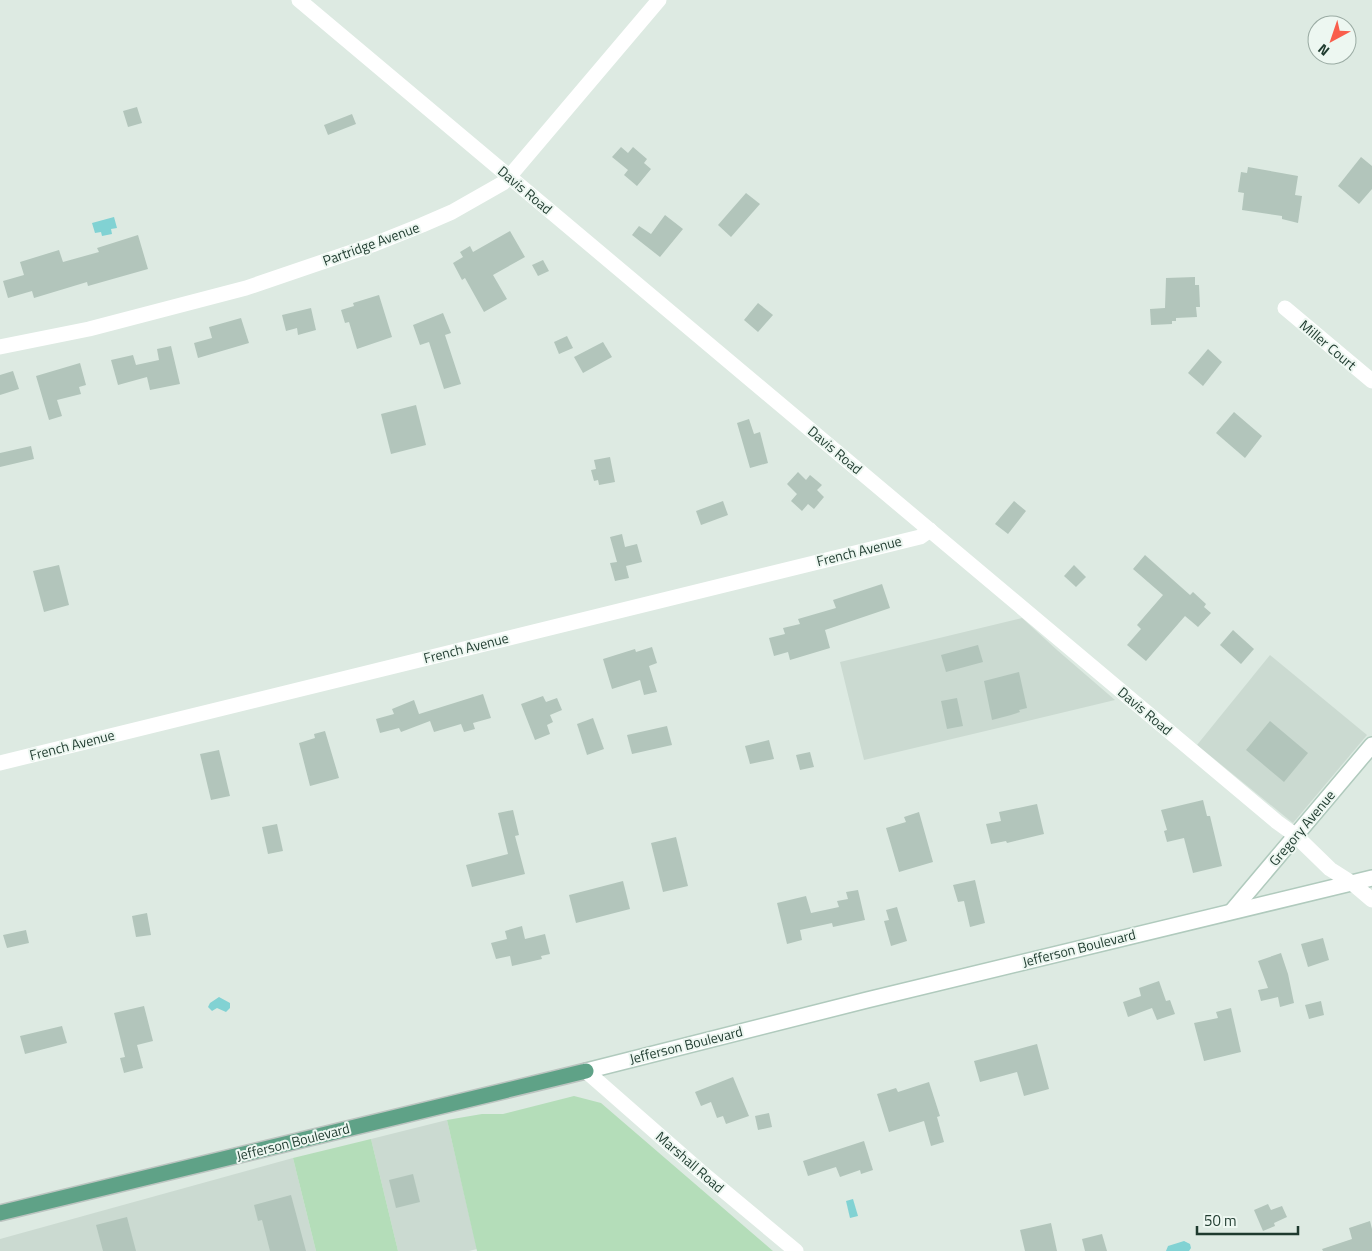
<svg xmlns="http://www.w3.org/2000/svg" width="1372" height="1251" viewBox="0 0 1372 1251" font-family="'Titillium Web',sans-serif">
<rect width="100%" height="100%" fill="#ddeae2"/>
<g fill="#cbdad1">
<polygon points="1022,618 1057,650 1115,700 864,760 840,662"/>
<polygon points="1270,655 1367,735 1293,823 1197,745"/>
<polygon points="447,1120 477,1249 469,1251 398,1251 371,1139"/>
<polygon points="293,1158 316,1251 0,1251 0,1239"/>
</g>
<g fill="#b4ddb9">
<polygon points="574,1096 601,1103 773,1251 477,1251 447,1120 482,1114 503,1114"/>
<polygon points="371,1139 398,1251 316,1251 293,1158"/>
</g>
<g fill="#81d2d3">
<polygon points="114,217 117,228 111,229 112,234 102,236 101,232 95,233 92,223"/>
<polygon points="219,997 230,1003 230,1008 226,1012 217,1008 212,1011 208,1007 210,1003"/>
<polygon points="853,1199 858,1216 850,1218 846,1201"/>
<polygon points="1184,1241 1190,1244 1191,1248 1189,1251 1166,1251 1168,1246"/>
</g>
<g fill="#b2c5bb">
<polygon points="137,107 142,123 128,127 123,111"/>
<polygon points="352,114 356,124 328,135 324,125"/>
<polygon points="621,147 628,153 633,147 647,159 644,163 651,169 637,186 624,175 628,170 612,157"/>
<polygon points="1361,157 1372,166 1372,189 1359,204 1338,186"/>
<polygon points="1248,167 1298,176 1295,195 1302,196 1298,223 1282,219 1282,216 1242,210 1244,193 1238,192 1241,172 1247,173"/>
<polygon points="746,193 760,204 731,237 718,225"/>
<polygon points="665,215 683,229 660,257 632,235 639,226 651,234"/>
<polygon points="510,231 525,257 493,275 507,299 484,312 465,278 462,280 453,263 463,257 460,252 470,246 473,252"/>
<polygon points="138,235 148,269 88,286 87,282 34,298 32,291 8,298 3,281 24,275 20,262 59,250 63,262 99,252 97,248"/>
<polygon points="543,260 549,271 538,276 532,265"/>
<polygon points="1195,277 1195,285 1199,285 1200,307 1196,307 1197,317 1176,318 1176,321 1172,321 1172,324 1151,325 1150,309 1165,308 1166,278"/>
<polygon points="379,295 392,337 357,349 349,322 345,323 341,310 354,306 353,303"/>
<polygon points="758,303 773,315 758,332 744,320"/>
<polygon points="311,308 316,330 298,335 297,328 286,331 282,315"/>
<polygon points="443,313 451,333 445,335 461,384 444,389 429,342 420,345 413,325"/>
<polygon points="241,318 249,343 198,358 194,343 212,338 209,327"/>
<polygon points="567,336 573,348 559,354 554,342"/>
<polygon points="603,342 612,357 583,373 574,357"/>
<polygon points="171,346 180,384 150,390 147,377 118,385 111,360 133,355 136,365 159,360 157,349"/>
<polygon points="1208,349 1222,362 1203,386 1188,373"/>
<polygon points="80,363 86,385 79,387 81,394 57,400 62,416 49,420 36,376"/>
<polygon points="13,371 19,389 0,395 0,375"/>
<polygon points="416,405 426,445 391,454 381,414"/>
<polygon points="1234,412 1262,436 1245,458 1216,433"/>
<polygon points="749,419 754,434 760,432 768,463 750,468 737,423"/>
<polygon points="31,446 34,459 0,467 0,453"/>
<polygon points="610,457 615,482 599,485 598,480 594,481 591,470 596,469 594,460"/>
<polygon points="798,472 806,480 810,475 822,485 817,490 824,497 814,509 808,504 802,511 791,501 797,494 787,484"/>
<polygon points="723,501 728,515 701,525 696,511"/>
<polygon points="1014,501 1026,511 1008,534 995,524"/>
<polygon points="622,534 625,547 637,544 642,562 626,566 629,578 615,581 610,563 617,562 610,537"/>
<polygon points="1145,555 1190,595 1193,592 1206,604 1204,607 1211,613 1198,627 1185,616 1146,661 1127,645 1141,629 1137,625 1163,595 1133,569"/>
<polygon points="59,565 69,605 44,612 33,571"/>
<polygon points="1074,565 1086,577 1076,587 1064,576"/>
<polygon points="882,584 890,608 825,630 830,648 790,660 788,652 774,656 769,638 785,634 783,628 800,624 798,619 836,608 833,600"/>
<polygon points="1233,630 1254,649 1241,664 1220,645"/>
<polygon points="978,645 983,662 946,672 941,655"/>
<polygon points="652,647 657,663 649,666 657,692 644,695 640,680 612,689 603,659 635,649 636,652"/>
<polygon points="1019,672 1027,708 1019,710 1020,712 1011,715 992,720 984,681"/>
<polygon points="483,694 491,718 473,723 475,729 464,732 461,724 434,732 430,721 401,732 399,728 380,733 376,719 394,714 392,709 414,700 419,714"/>
<polygon points="543,696 546,702 557,698 562,710 550,715 553,722 547,725 550,734 535,740 521,704"/>
<polygon points="957,698 963,726 947,729 941,701"/>
<polygon points="593,718 604,749 587,755 577,724"/>
<polygon points="1270,721 1308,753 1284,782 1246,750"/>
<polygon points="667,726 672,745 632,754 627,735"/>
<polygon points="325,731 339,778 310,786 299,743 315,738 314,734"/>
<polygon points="769,740 774,759 750,764 745,746"/>
<polygon points="219,750 230,796 211,800 200,754"/>
<polygon points="810,752 814,767 800,770 796,755"/>
<polygon points="1203,800 1207,816 1210,816 1222,866 1193,873 1184,838 1167,842 1164,831 1167,830 1161,810"/>
<polygon points="1037,804 1044,834 1007,843 1006,841 991,844 986,824 1001,821 999,812"/>
<polygon points="513,810 519,835 515,836 525,874 472,887 466,865 508,854 498,813"/>
<polygon points="919,812 933,862 899,872 886,828 906,822 904,817"/>
<polygon points="277,824 283,851 268,854 262,827"/>
<polygon points="676,837 688,886 663,892 651,843"/>
<polygon points="975,880 985,923 970,927 964,901 958,902 953,885"/>
<polygon points="623,881 630,909 576,923 569,895"/>
<polygon points="858,890 865,920 833,927 832,923 800,930 802,940 787,944 777,903 806,896 811,913 839,907 837,901 848,899 846,892"/>
<polygon points="897,907 907,941 891,946 884,921 889,920 886,910"/>
<polygon points="147,913 151,935 136,937 132,916"/>
<polygon points="522,926 525,939 545,934 550,954 541,956 542,959 512,966 510,956 496,959 491,943 507,939 505,931"/>
<polygon points="26,930 29,943 7,948 3,935"/>
<polygon points="1323,938 1329,960 1308,967 1301,944"/>
<polygon points="1281,953 1288,974 1294,1003 1280,1007 1278,997 1261,1001 1258,990 1268,988 1258,961"/>
<polygon points="1159,981 1166,1001 1170,1000 1175,1014 1157,1020 1152,1008 1128,1017 1123,1002 1141,996 1139,988"/>
<polygon points="1321,1001 1324,1015 1309,1019 1305,1005"/>
<polygon points="144,1006 153,1041 137,1045 143,1068 124,1073 120,1058 125,1057 114,1013"/>
<polygon points="1231,1008 1241,1052 1204,1061 1194,1023 1218,1018 1216,1012"/>
<polygon points="62,1026 67,1043 25,1054 20,1036"/>
<polygon points="1037,1044 1049,1089 1024,1096 1017,1072 980,1082 974,1061"/>
<polygon points="733,1077 749,1116 726,1124 723,1116 717,1118 711,1102 701,1106 695,1092"/>
<polygon points="929,1082 940,1116 937,1117 944,1142 931,1146 924,1121 889,1132 877,1094 896,1088 898,1092"/>
<polygon points="769,1113 772,1127 758,1130 755,1116"/>
<polygon points="864,1141 873,1170 861,1174 860,1170 840,1177 836,1167 808,1176 803,1161"/>
<polygon points="413,1174 420,1202 396,1208 389,1180"/>
<polygon points="291,1195 306,1251 270,1251 262,1220 258,1221 254,1205"/>
<polygon points="1268,1204 1271,1210 1282,1206 1287,1217 1274,1223 1275,1226 1263,1231 1254,1210"/>
<polygon points="127,1217 136,1251 103,1251 96,1225"/>
<polygon points="1370,1221 1372,1229 1372,1251 1323,1251 1322,1249 1352,1239 1349,1228"/>
<polygon points="1051,1223 1057,1251 1025,1251 1020,1230"/>
<polygon points="1102,1234 1107,1251 1085,1251 1082,1239"/>
</g>
<g fill="none" stroke-linecap="round" stroke-linejoin="round">
<defs>
<g id="secondary">
<polyline points="1232,911 1372,745"/>
<polyline points="586,1071 867,1000 1372,878"/>
</g>
<polyline id="primary" points="0,1213 586,1071"/>
</defs>
<use href="#secondary" stroke="#b0cabd" stroke-width="18"/>
<use href="#primary" stroke="#bcc4c0" stroke-width="18"/>
<g stroke="#fff" stroke-width="15">
<polyline points="1285,308 1372,381"/>
<polyline points="0,347 89,329 246,288 372,245 422,225 452,212 503,183 509,177 659,0"/>
<polyline points="0,763 920,537 930,530"/>
<polyline points="1352,883 1372,900"/>
</g>
<g stroke="#fff" stroke-width="15">
<polyline points="299,0 1277,822 1295,835 1330,869 1352,883"/>
<polyline points="586,1071 700,1171 796,1251"/>
</g>
<use href="#secondary" stroke="#fff" stroke-width="15"/>
<use href="#primary" stroke="#5fa287" stroke-width="15"/>
</g>
<g text-anchor="middle" stroke-width="4" stroke-linejoin="round" paint-order="stroke">
<g font-size="14" fill="#1e3a2e" stroke="#edf7f1">
<text transform="translate(525 190) rotate(40)" y="5">Davis Road</text>
<text transform="translate(371 244) rotate(-20)" y="5">Partridge Avenue</text>
<text transform="translate(1328 345) rotate(40)" y="5">Miller Court</text>
<text transform="translate(835 450) rotate(40)" y="5">Davis Road</text>
<text transform="translate(859 551) rotate(-14)" y="5">French Avenue</text>
<text transform="translate(466 648) rotate(-14)" y="5">French Avenue</text>
<text transform="translate(1145 711) rotate(40)" y="5">Davis Road</text>
<text transform="translate(72 745) rotate(-14)" y="5">French Avenue</text>
<text transform="translate(1302 828) rotate(-50)" y="5">Gregory Avenue</text>
<text transform="translate(1079 948) rotate(-14)" y="5">Jefferson Boulevard</text>
<text transform="translate(686 1045) rotate(-14)" y="5">Jefferson Boulevard</text>
<text transform="translate(293 1142) rotate(-14)" y="5">Jefferson Boulevard</text>
<text transform="translate(690 1162) rotate(41)" y="5">Marshall Road</text>
</g>
</g>
<g transform="translate(1332 40) rotate(220)"><circle r="24" fill="#edf7f1" stroke="#9aaba3"/>
<path d="M0-4L9 19L0 12L-9 19Z" fill="#f95e4c"/>
<text y="-8" font-size="14" font-weight="bold" text-anchor="middle" fill="#1e3a2e">N</text>
</g>
<path d="M1197 1226v8h101v-8" fill="none" stroke="#1e3a2e" stroke-width="2.5"/>
<text x="1204" y="1226" font-size="15" fill="#1e3a2e" stroke="#edf7f1" stroke-width="4" paint-order="stroke">50 m</text>
</svg>
